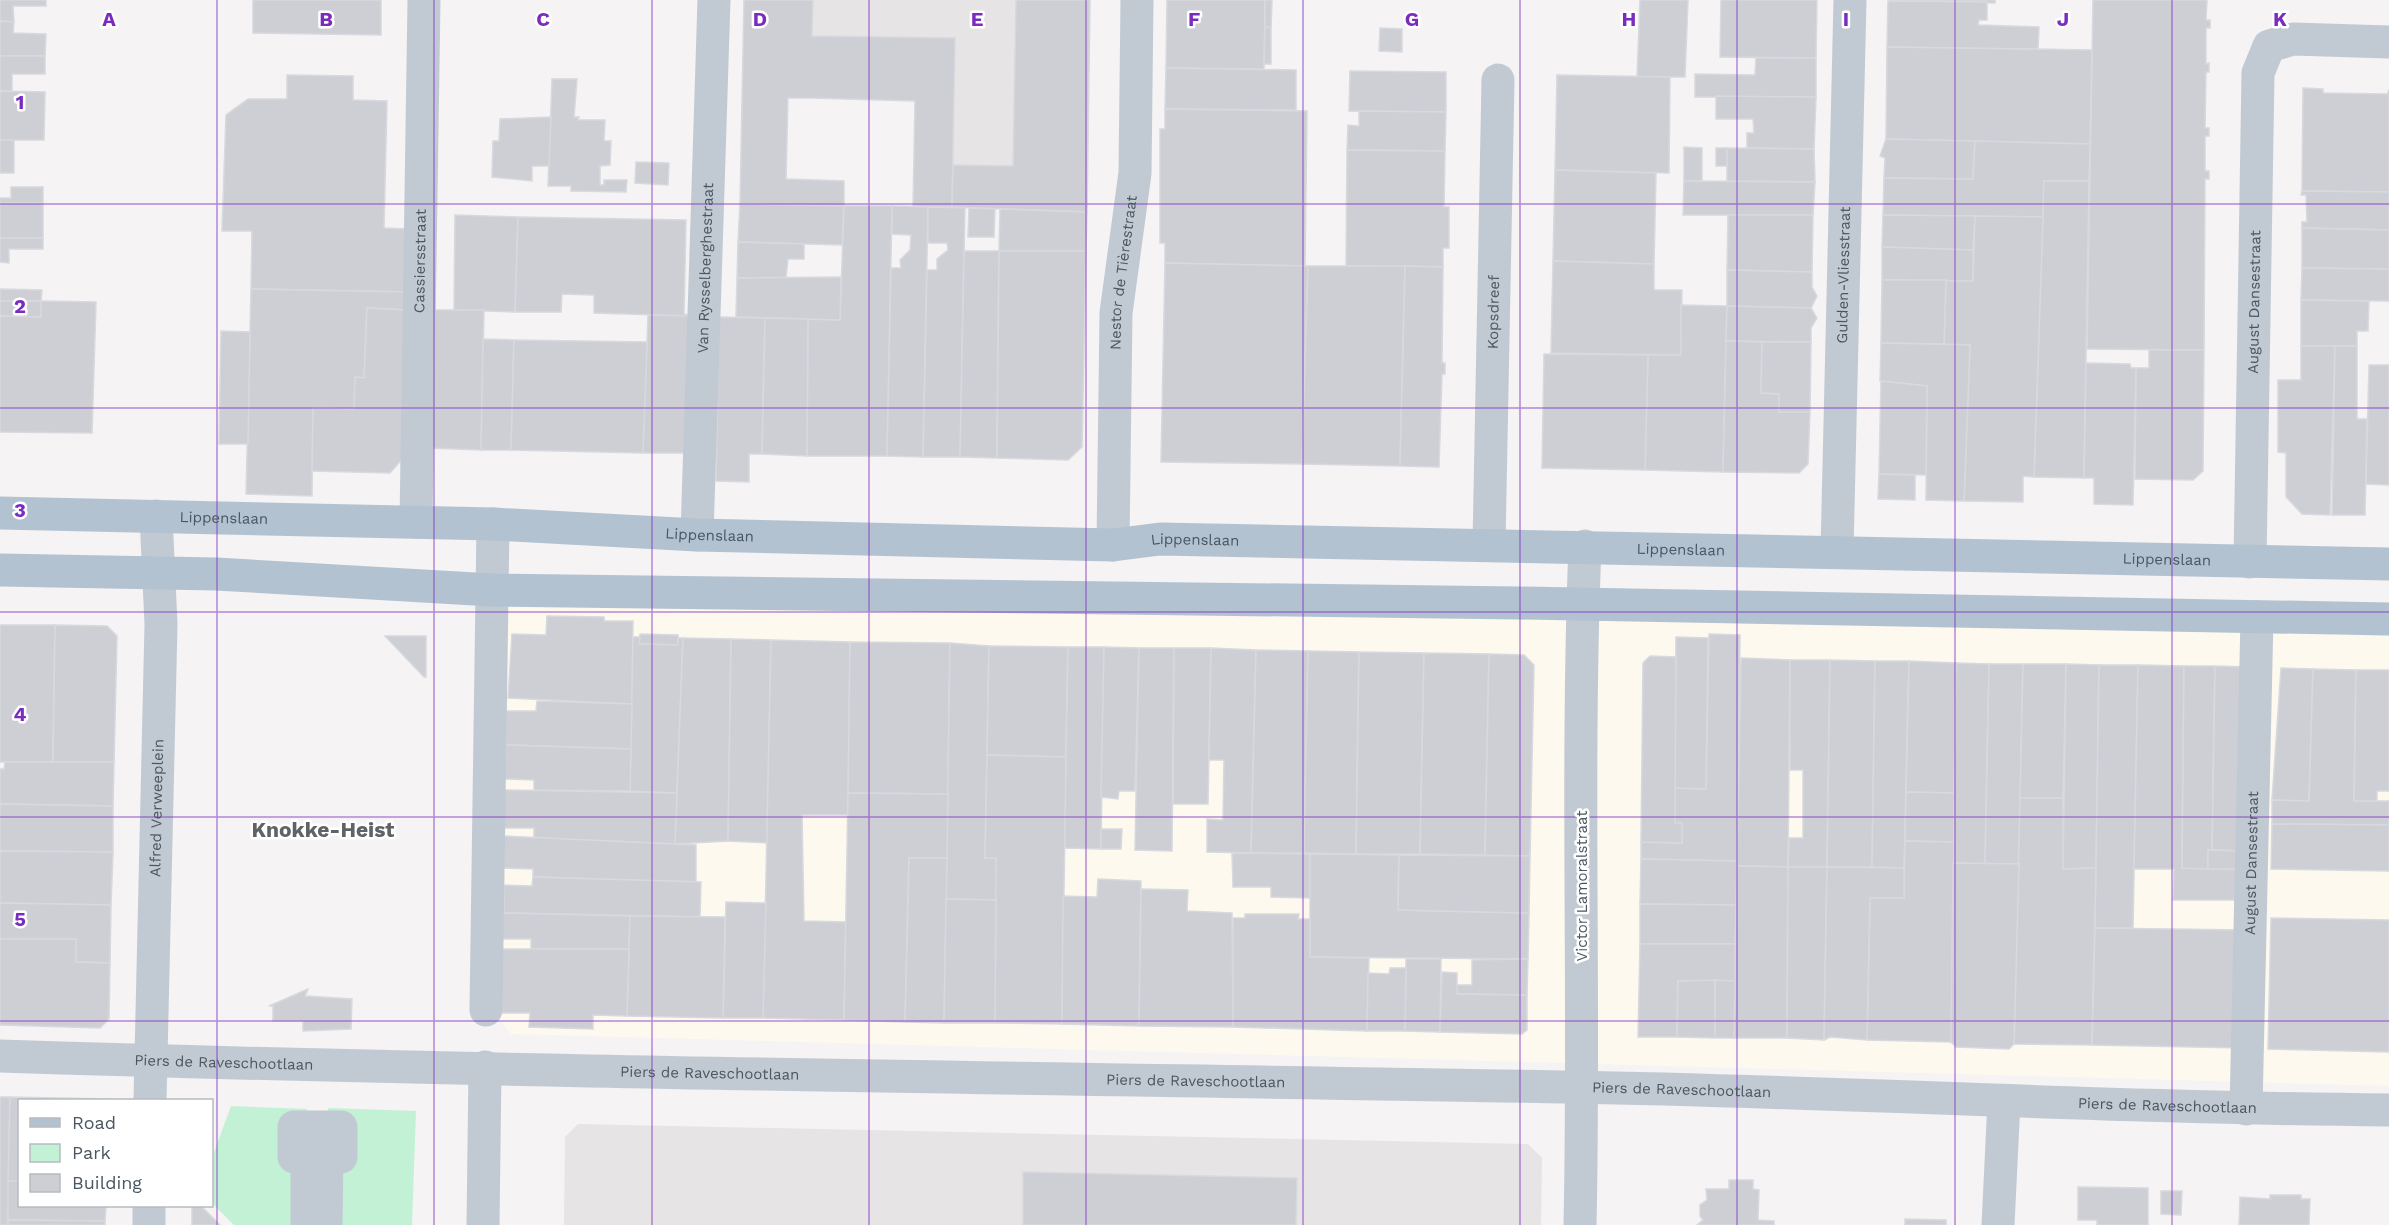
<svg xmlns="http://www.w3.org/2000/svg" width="2389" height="1225" viewBox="0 0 2389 1225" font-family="'Work Sans',sans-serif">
<rect width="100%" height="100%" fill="#f5f3f3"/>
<polygon fill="#fdf9ef" points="496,595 2389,636 2389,1086 511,1034 498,1017"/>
<g fill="#e6e4e5">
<polygon points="813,0 1090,0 1087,212 952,207 955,38 812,36"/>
<polygon points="578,1124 1528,1144 1542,1158 1541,1225 564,1225 565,1137"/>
</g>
<g fill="#c3f1d5">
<polygon points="231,1106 307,1109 307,1225 234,1225 212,1203 213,1155"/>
<polygon points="328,1108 416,1111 412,1225 326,1225"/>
</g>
<g fill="#cdcfd5" stroke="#d7d9de" stroke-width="1.5">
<polygon points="0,0 46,0 46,6 13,6 14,22 0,21"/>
<polygon points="253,0 381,0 381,35 253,33"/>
<polygon points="744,0 813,0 812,36 955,38 952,207 913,207 915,101 811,98 788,98 786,179 844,181 844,206 740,204"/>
<polygon points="1016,0 1090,0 1087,212 952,207 953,165 1013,166"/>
<polygon points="1167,0 1265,0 1264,69 1166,68"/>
<polygon points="1265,0 1272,0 1271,28 1265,27"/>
<polygon points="1640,0 1688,0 1685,77 1637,77"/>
<polygon points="1721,0 1817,0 1816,58 1720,57"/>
<polygon points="1888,0 1995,0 1995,3"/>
<polygon points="2093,0 2207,0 2206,20 2210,20 2210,28 2206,28 2206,64 2209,63 2209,72 2206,72 2205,128 2209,128 2209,136 2205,136 2205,171 2209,171 2209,179 2205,179 2204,350 2087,349"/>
<polygon points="1888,1 1987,2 1987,20 1979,20 1978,25 2039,27 2038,49 1887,47"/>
<polygon points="0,21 14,22 13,33 46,34 45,56 0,56"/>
<polygon points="1265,27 1271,28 1271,64 1264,64"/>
<polygon points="1380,28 1402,29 1402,52 1379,51"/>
<polygon points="1887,47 2092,50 2090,144 1886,139"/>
<polygon points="0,56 45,56 45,74 12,74 12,91 0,91"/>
<polygon points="1756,58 1816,58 1816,97 1695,97 1695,74 1755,75"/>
<polygon points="1166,68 1296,70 1296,110 1165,109"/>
<polygon points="1350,71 1446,72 1446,112 1349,111"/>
<polygon points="287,75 353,76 353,100 387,101 384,228 409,229 407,292 251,289 252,231 222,231 226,115 248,99 287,99"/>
<polygon points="1557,75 1670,77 1669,173 1555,170"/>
<polygon points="552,79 577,79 574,117 579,117 578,120 605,120 604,141 611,141 610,165 600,166 600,185 604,185 604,180 627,180 626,192 571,191 571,186 548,186"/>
<polygon points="2303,88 2323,89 2323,93 2387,94 2389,90 2389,192 2302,191"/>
<polygon points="0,91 45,92 44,140 0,140"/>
<polygon points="1716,96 1816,97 1814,149 1747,148 1747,133 1754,133 1753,119 1716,119"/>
<polygon points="1165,109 1307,111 1305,266 1165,263 1165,243 1160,243 1160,129 1165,129"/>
<polygon points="1359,111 1446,112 1445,151 1347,150 1348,125 1359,126"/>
<polygon points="551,117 549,166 532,166 532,181 492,177 493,141 499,141 500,119"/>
<polygon points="1886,139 1975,141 1973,179 1884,178 1885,158 1880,156"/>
<rect x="0" y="140" width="14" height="33"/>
<polygon points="1975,141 2090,144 2089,181 2044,181 2043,217 1883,215 1884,178 1973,179"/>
<polygon points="1684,147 1702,148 1702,181 1684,181"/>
<rect x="1716" y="148" width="11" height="18"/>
<polygon points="1727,148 1814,149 1815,182 1727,181"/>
<polygon points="1347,150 1445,151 1444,207 1449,207 1449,248 1443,248 1443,267 1346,266"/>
<polygon points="636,162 669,163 668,185 635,183"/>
<polygon points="1555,170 1656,173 1654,264 1553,261"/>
<polygon points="1684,181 1815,182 1813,215 1683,215"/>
<polygon points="2044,181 2089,181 2084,478 2034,477"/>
<polygon points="11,187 43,187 43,203 0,203 0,198 11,198"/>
<polygon points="2302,191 2389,192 2389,230 2302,228 2302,222 2307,222 2306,195 2301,195"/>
<rect x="0" y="203" width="43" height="35"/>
<polygon points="740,204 844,206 842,245 738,242"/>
<polygon points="844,206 892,206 887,456 807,456 808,319 840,320"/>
<polygon points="892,206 928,207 923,457 887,456 891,268 901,268 900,260 910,250 911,235 892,234"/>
<polygon points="928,207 965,208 960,457 923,457 927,270 937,270 937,259 948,250 947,243 928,243"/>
<polygon points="969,208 995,209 994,237 968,237"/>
<polygon points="1000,209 1087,212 1086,251 999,251"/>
<polygon points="455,215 518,217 515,312 454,310"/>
<polygon points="1728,215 1813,215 1812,272 1727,270"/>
<polygon points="1883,215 1975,216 1973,250 1882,247"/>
<polygon points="1975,216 2043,217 2034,477 2023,476 2023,502 1964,501 1970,345 1944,344 1946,280 1973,281"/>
<polygon points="518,217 686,220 684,314 690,316 594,313 594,295 562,294 561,312 515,312"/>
<polygon points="2302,228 2389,230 2389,269 2302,268"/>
<polygon points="0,238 43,238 43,249 9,249 9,263 0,262"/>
<polygon points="738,242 804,244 804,259 788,259 786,278 737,278"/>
<polygon points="1882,247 1973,250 1973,281 1882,280"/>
<polygon points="964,251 999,251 997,458 960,457"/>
<polygon points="999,251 1086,251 1082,447 1068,460 997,458"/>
<polygon points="1553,261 1654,264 1654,290 1682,290 1681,355 1551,353"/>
<polygon points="1165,263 1308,266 1302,464 1161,462"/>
<polygon points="1308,266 1405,266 1400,466 1302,464"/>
<polygon points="1405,266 1443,267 1442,363 1445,363 1445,374 1442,374 1439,467 1400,466"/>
<polygon points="2302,268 2389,269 2389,301 2301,300"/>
<polygon points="1727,270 1812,272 1812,287 1817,296 1811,308 1727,306"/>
<polygon points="841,277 840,320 736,317 737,278"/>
<polygon points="1882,280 1946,280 1944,344 1881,343"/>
<polygon points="0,289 42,290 41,301 0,301"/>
<polygon points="251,289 407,292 407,310 367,308 364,378 355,377 354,409 313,408 312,496 246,494"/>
<polygon points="2301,300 2369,301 2368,331 2357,331 2357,346 2301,346"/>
<polygon points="0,301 41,301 41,317 0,316"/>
<polygon points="41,301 96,302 92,433 0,432 0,316 41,317"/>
<polygon points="1681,305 1727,306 1723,472 1645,470 1648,355 1681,355"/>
<polygon points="1727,306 1811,308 1817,318 1811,328 1811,342 1726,341"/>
<polygon points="367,308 407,310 403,458 390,473 312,471 313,408 354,409 355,377 364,378"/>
<polygon points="434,310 484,310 481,450 430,448"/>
<polygon points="648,315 690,316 685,453 643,453"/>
<polygon points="719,317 765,318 762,454 749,454 749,482 716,481"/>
<polygon points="765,318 808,319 807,456 762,454"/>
<polygon points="221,331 250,332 248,444 219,444"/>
<polygon points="483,339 514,340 511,450 481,450"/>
<polygon points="514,340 647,342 643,453 511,450"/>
<polygon points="1726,341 1762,342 1761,393 1779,394 1779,412 1810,412 1808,464 1799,473 1723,472"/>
<polygon points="1762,342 1811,342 1810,412 1779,412 1779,394 1761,393"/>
<polygon points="1881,343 1970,345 1964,501 1926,500 1927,386 1880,381"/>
<polygon points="2301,346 2335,346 2330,515 2302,514 2286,497 2286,453 2278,452 2278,380 2301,380"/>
<polygon points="2335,346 2357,346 2357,419 2367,419 2365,515 2332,515"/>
<polygon points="2149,350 2204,350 2203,471 2193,480 2135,479 2136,368 2149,368"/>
<polygon points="1544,354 1648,355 1645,470 1542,468"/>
<polygon points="2086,363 2130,364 2131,368 2136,368 2133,505 2094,504 2094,478 2084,478"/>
<polygon points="2369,365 2389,365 2389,485 2366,484"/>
<polygon points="1881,381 1927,386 1926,475 1879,474"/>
<polygon points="1879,474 1915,475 1915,500 1878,499"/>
<polygon points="547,616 604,617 604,621 633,621 632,704 508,698 512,634 546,635"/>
<polygon points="0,625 55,625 53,762 0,762"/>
<polygon points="55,625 107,626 117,636 114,762 53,762"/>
<polygon points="640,634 678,635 678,645 639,644"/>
<polygon points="1709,634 1740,635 1737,861 1641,859 1641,842 1682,843 1682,823 1675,823 1674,788 1706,789"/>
<polygon points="385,636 426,636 426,677 424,677"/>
<polygon points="633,637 640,637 639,644 678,645 678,638 683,638 677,793 630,791"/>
<polygon points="1676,637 1708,638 1706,789 1674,788"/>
<polygon points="683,638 731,639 728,841 675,844"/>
<polygon points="731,639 771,640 767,843 728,841"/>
<polygon points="771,640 850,642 848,815 802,815 804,921 846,922 844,1020 763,1018"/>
<polygon points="850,642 950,643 948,794 848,793"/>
<polygon points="950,643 989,646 985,858 996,858 996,900 946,899"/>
<polygon points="989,646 1068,647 1066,757 987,755"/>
<polygon points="1068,647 1104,647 1101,849 1064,848"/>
<polygon points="1104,647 1139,648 1135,791 1119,791 1118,799 1101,797"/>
<polygon points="1139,648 1174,648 1172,851 1135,850"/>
<polygon points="1174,648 1211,648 1208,804 1173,804"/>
<polygon points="1211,648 1256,650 1251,853 1207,852 1207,819 1223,820 1224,760 1209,760"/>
<polygon points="1256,650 1308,651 1304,853 1251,853"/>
<polygon points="1308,651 1359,652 1356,854 1304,853"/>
<polygon points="1359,652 1424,653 1420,854 1356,854"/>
<polygon points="1424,653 1489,654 1485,855 1420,854"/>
<polygon points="1489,654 1524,655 1534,665 1530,856 1485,855"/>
<polygon points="1650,656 1676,657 1675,823 1682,823 1682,843 1641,842 1643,663"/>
<polygon points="1741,658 1790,660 1788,867 1737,866"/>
<polygon points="1790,660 1830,660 1827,867 1788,867 1789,838 1803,838 1803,770 1790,770"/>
<polygon points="1830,660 1875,661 1872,867 1827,867"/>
<polygon points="1875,661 1909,661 1904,868 1872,867"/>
<polygon points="1909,661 1956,663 1954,793 1906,792"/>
<polygon points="1956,663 1989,664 1985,864 1953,863"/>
<polygon points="1989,664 2023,664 2019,864 1985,864"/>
<polygon points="2023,664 2066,664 2063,798 2020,798"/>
<polygon points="2066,664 2099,665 2096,868 2063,869"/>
<polygon points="2099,665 2138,665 2133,928 2095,928"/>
<polygon points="2138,665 2184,666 2182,868 2245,869 2245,900 2173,900 2174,869 2134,869"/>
<polygon points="2184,666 2215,666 2212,850 2208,850 2208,869 2182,868"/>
<polygon points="2215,666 2249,667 2246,851 2212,850"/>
<polygon points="2281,668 2313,669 2309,801 2272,800"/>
<polygon points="2313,669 2356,670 2354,801 2389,801 2389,825 2272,824 2272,800 2309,801"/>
<polygon points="2356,670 2389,670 2389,791 2377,791 2377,801 2354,801"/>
<polygon points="537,701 632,704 631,749 506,745 506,711 536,711"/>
<polygon points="506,745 631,749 630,791 534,790 534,780 505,779"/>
<polygon points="987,755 1066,757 1062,1024 995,1023 996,858 985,858"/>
<polygon points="5,762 114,762 113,806 0,804 0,769 4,769"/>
<polygon points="504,790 677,793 675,844 534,838 534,828 504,828"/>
<polygon points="1906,792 1954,793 1954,842 1905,841"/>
<polygon points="848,793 948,794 947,858 909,858 905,1022 844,1020"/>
<polygon points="2020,798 2063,798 2063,869 2096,868 2092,1045 2014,1044"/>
<polygon points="0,804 113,806 113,852 0,851"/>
<polygon points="2272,824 2389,825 2389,871 2271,869"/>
<polygon points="1101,829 1122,829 1121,849 1101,849"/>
<polygon points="503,836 696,845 696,882 533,877 533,869 503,868"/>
<polygon points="1905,841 1954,842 1951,1042 1867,1040 1870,898 1904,898"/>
<polygon points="2208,850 2246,851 2245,869 2208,869"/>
<polygon points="0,851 113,852 111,905 0,903"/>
<polygon points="1232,853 1310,854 1310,898 1271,897 1271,887 1233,887"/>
<polygon points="1310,854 1399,855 1398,910 1529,913 1528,959 1310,957"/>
<polygon points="1399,855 1530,856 1529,913 1398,910"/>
<polygon points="909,858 947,858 944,1023 905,1022"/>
<polygon points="1641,859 1737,861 1736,905 1640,904"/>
<polygon points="1953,863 2019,864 2014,1044 2009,1049 1956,1047 1951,1042"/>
<polygon points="1737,866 1788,867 1787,1038 1734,1038"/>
<polygon points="1788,867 1827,867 1824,1040 1787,1038"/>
<polygon points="1827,867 1904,868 1904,898 1870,898 1867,1040 1830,1037 1824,1040"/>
<polygon points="533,877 701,882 700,917 504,913 504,885 532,886"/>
<polygon points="1098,879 1141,881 1139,1026 1062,1024 1063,896 1097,897"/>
<polygon points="1141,889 1188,890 1187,911 1232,913 1233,1027 1139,1026"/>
<polygon points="946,899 996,900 995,1023 944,1023"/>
<polygon points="726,902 766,903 763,1018 723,1018"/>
<polygon points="0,903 111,905 110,963 76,962 76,939 0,939"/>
<polygon points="1640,904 1736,905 1735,944 1640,944"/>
<polygon points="503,913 630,916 629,949 531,949 531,939 502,939"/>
<polygon points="1245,914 1299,914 1298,919 1310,919 1310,957 1369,958 1367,1031 1233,1027 1233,918 1245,918"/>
<polygon points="630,916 725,917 723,1018 627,1016"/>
<polygon points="2271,918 2389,920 2389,1052 2268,1049"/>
<polygon points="2095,928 2245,930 2243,1048 2092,1045"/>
<polygon points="0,939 76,939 76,962 110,963 109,1019 100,1028 0,1025"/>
<polygon points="1640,944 1735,944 1735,981 1678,981 1677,1037 1638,1037"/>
<polygon points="502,949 629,949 627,1016 593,1015 593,1029 529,1027 530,1013 500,1013"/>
<polygon points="1406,959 1441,959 1440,1032 1405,1031"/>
<polygon points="1528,959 1527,995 1457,994 1456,985 1472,985 1472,960"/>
<polygon points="1390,968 1406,968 1405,1031 1367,1031 1368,973 1389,974"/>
<polygon points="1442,972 1457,973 1457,994 1527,995 1527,1030 1522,1034 1440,1032"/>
<polygon points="1715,980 1715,1038 1677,1037 1678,981"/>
<polygon points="1715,980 1735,981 1734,1038 1715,1038"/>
<polygon points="308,989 305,996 352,999 351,1029 303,1031 303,1021 273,1021 273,1006 269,1006"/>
<polygon points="0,1097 10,1097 8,1225 0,1225"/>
<polygon points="10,1097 108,1099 108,1100 20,1100 20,1181 8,1181"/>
<polygon points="1023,1172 1297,1178 1296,1225 1023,1225"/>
<polygon points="1729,1180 1753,1180 1753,1189 1759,1190 1758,1220 1774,1221 1774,1225 1697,1225 1703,1220 1700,1216 1700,1205 1707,1200 1706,1189 1729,1189"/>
<polygon points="8,1181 20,1181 20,1206 106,1206 105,1221 8,1220"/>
<polygon points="2078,1187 2148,1188 2148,1225 2097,1225 2097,1220 2078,1220"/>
<polygon points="2161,1191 2182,1191 2181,1215 2161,1214"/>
<polygon points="2270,1195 2301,1195 2301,1199 2310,1199 2309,1225 2239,1225 2240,1197 2270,1199"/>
<polygon points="192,1206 201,1206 220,1225 192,1225"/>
<polygon points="1905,1219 1946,1220 1946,1225 1905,1225"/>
<polygon points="8,1220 105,1221 105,1225 8,1225"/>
</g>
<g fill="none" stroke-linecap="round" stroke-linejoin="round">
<g stroke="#c1cad2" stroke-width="33">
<path id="s1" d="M416,522L424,0"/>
<path id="s2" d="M697,535L714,0"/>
<path id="s3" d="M1489,544L1498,80"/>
<path id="s4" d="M1113,545L1116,313L1135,173L1137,0"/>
<path id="s5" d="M1837,551L1850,0"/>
<path id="s6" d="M2250,562L2258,73L2269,46L2293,39L2389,42"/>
<polyline points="486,1010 493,524"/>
<path id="s7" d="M0,1056C524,1073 1049,1078 1573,1087C1845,1092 2117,1108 2389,1110"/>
<path id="s8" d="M150,1100L161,624L156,516"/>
<path id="s9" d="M2246,1109L2257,617"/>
<polyline points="149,1225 149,1206"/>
<polyline points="307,1225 307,1157 294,1157 294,1127 341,1127 341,1157 327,1157 326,1225"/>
<polyline points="483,1225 485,1067"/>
<path d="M1580,1225C1585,999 1576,772 1585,546"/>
<polyline points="1998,1225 2004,1101"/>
</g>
<g stroke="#b3c2d1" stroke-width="33">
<path id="s10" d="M0,513L493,524L697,535L1113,545L1160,539L2389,564"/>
<polyline points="0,570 216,574 492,590 1518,603 2389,619"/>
</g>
</g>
<path fill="none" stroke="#7b2cbf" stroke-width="1.5" stroke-opacity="0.55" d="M217,0V1225M434,0V1225M652,0V1225M869,0V1225M1086,0V1225M1303,0V1225M1520,0V1225M1737,0V1225M1955,0V1225M2172,0V1225M0,204H2389M0,408H2389M0,612H2389M0,817H2389M0,1021H2389"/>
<g text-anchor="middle" stroke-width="5" stroke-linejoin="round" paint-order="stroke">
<g font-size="15" fill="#4a5661" stroke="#fff">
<text dy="5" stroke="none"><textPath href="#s1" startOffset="261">Cassiersstraat</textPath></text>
<text dy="5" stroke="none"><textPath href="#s2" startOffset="267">Van Rysselberghestraat</textPath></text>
<text dy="5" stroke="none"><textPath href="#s4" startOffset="273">Nestor de Tièrestraat</textPath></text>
<text dy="5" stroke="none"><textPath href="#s5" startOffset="276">Gulden-Vliesstraat</textPath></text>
<text dy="5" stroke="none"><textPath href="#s6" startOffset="260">August Dansestraat</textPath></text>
<text dy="5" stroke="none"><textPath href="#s3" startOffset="232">Kopsdreef</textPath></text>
<text dy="5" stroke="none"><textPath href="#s10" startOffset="224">Lippenslaan</textPath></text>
<text dy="5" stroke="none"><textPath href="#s10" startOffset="710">Lippenslaan</textPath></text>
<text dy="5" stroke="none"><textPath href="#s10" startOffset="1196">Lippenslaan</textPath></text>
<text dy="5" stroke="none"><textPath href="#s10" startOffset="1682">Lippenslaan</textPath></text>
<text dy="5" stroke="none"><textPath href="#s10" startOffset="2168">Lippenslaan</textPath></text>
<text dy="5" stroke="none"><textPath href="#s8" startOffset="292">Alfred Verweeplein</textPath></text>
<text dy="5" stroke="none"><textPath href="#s9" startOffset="246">August Dansestraat</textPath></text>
<text transform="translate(1582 886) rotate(-90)" y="5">Victor Lamoralstraat</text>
<text dy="5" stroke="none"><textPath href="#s7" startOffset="224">Piers de Raveschootlaan</textPath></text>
<text dy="5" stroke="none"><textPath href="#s7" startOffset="710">Piers de Raveschootlaan</textPath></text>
<text dy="5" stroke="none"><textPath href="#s7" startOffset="1196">Piers de Raveschootlaan</textPath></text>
<text dy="5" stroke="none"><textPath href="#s7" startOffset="1682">Piers de Raveschootlaan</textPath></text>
<text dy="5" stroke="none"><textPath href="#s7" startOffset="2168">Piers de Raveschootlaan</textPath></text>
</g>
<g font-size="21" font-weight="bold" fill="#5f6368" stroke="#fff">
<text x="323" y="837">Knokke-Heist</text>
</g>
</g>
<g font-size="20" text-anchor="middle" font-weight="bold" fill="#7b2cbf" stroke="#fff" stroke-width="5" stroke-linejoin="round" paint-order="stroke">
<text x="109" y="26">A</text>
<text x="326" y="26">B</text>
<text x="543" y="26">C</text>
<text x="760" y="26">D</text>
<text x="977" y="26">E</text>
<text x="1194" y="26">F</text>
<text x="1412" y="26">G</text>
<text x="1629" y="26">H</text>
<text x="1846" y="26">I</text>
<text x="2063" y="26">J</text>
<text x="2280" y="26">K</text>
<text x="20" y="109">1</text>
<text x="20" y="313">2</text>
<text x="20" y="517">3</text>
<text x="20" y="721">4</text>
<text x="20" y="926">5</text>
</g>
<rect x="18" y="1099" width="195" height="108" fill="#ffffff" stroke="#b7bbc0" stroke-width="1.5"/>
<rect x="30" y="1118" width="30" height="9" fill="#b3c2d1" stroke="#b7bbc0" stroke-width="1.5"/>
<text x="72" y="1129" font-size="18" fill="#4a5661">Road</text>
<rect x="30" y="1144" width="30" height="18" fill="#c3f1d5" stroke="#b7bbc0" stroke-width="1.5"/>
<text x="72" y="1159" font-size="18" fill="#4a5661">Park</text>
<rect x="30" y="1174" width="30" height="18" fill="#cdcfd5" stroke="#b7bbc0" stroke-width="1.5"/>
<text x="72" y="1189" font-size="18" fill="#4a5661">Building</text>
</svg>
